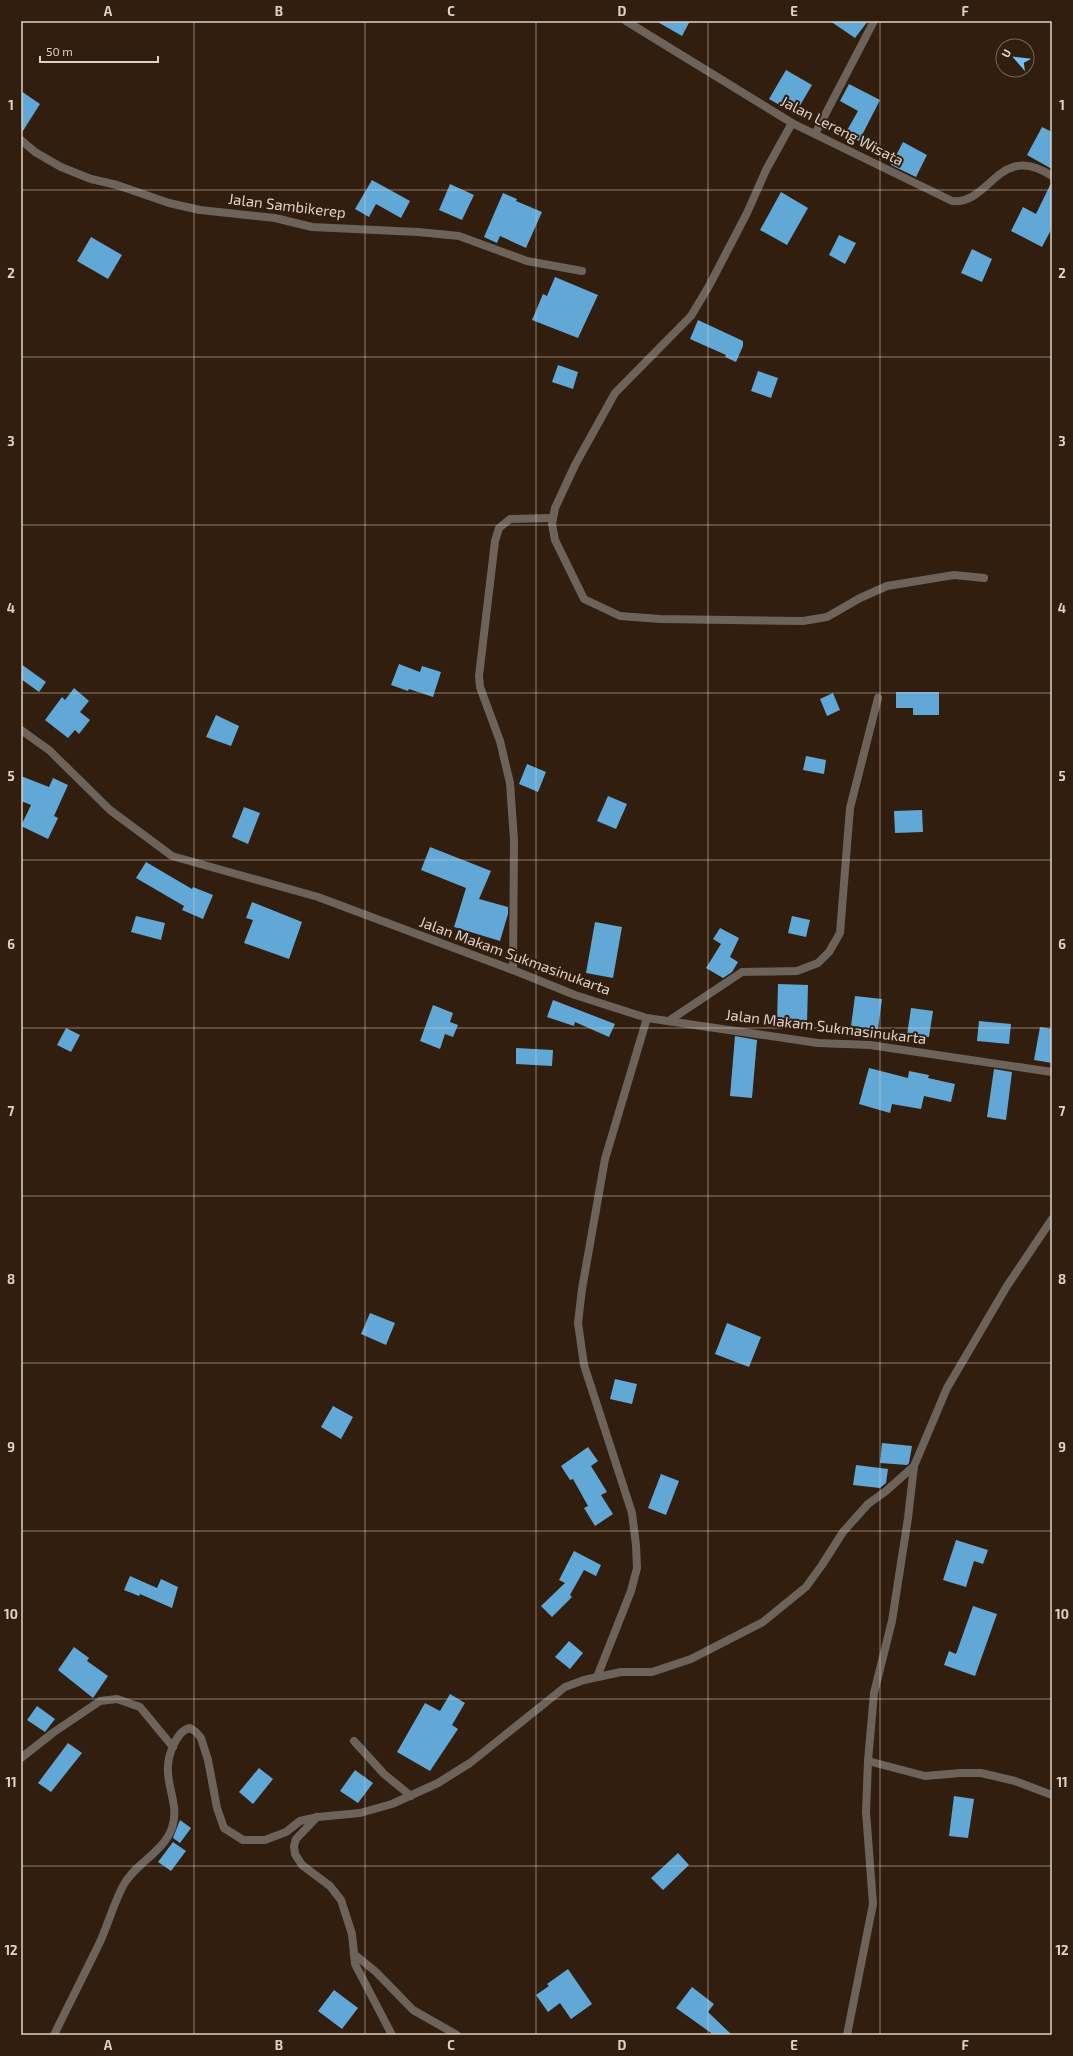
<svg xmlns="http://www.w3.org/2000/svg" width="1073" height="2056" viewBox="0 0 1073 2056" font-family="'Exo 2',sans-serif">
<rect width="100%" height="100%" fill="#311e0f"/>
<g fill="#61a8d7">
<polygon points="656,21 690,21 682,36"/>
<polygon points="830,21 868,21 855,38"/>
<polygon points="786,70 812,85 795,114 769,99"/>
<polygon points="849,84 880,100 859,141 845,134 858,111 840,101"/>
<polygon points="21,91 40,104 21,134"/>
<polygon points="1042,127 1052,132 1052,169 1027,155"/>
<polygon points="903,142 927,155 916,177 891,165"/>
<polygon points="372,180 410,201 401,218 376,204 369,217 355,209"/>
<polygon points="1052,181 1052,228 1042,247 1011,231 1023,207 1036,214"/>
<polygon points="450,184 474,195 462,220 439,210"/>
<polygon points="781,192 808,208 787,245 760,230"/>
<polygon points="503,193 517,199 516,201 542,212 526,248 500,236 497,243 484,237"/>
<polygon points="839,235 856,243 845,264 829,255"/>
<polygon points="91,237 122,255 108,279 77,261"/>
<polygon points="972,249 992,259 982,282 961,273"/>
<polygon points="555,277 598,295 578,338 532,320 543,294 547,296"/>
<polygon points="698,320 743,341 743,346 736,362 725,357 726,355 690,339"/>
<polygon points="558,365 578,372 573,389 552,382"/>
<polygon points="758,371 778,378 771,398 751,391"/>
<polygon points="21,664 46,682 39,692 21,679"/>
<polygon points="399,664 420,672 422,666 441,672 433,697 409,689 408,691 391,685"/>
<polygon points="74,688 89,701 80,712 90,720 79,734 75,730 68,738 45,720 62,697 65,700"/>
<polygon points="896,692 939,692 939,715 913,715 913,708 896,708"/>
<polygon points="833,693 840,710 827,716 820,699"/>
<polygon points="216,715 239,726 231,746 206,737"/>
<polygon points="806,756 826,760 824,774 803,770"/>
<polygon points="527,764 546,772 538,792 519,784"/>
<polygon points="21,776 49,787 53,778 68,785 54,816 58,818 48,839 21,826 31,805 21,801"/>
<polygon points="608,796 627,804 616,829 597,821"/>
<polygon points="244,807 260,813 248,844 232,837"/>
<polygon points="922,810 923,832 895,833 894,811"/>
<polygon points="430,847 491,871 479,899 508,907 508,914 500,941 454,927 466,888 421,870"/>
<polygon points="146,862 192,889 193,887 213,895 203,919 182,910 184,906 136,878"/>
<polygon points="252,902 302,922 289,959 244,943 253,920 246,918"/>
<polygon points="136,916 165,923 161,940 131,932"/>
<polygon points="792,916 810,920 806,937 788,933"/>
<polygon points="595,922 622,927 613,978 586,973"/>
<polygon points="720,928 739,938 730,957 738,962 732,972 723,978 706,968 721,944 713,939"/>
<polygon points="778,984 808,985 807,1024 777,1023"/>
<polygon points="855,996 882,999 878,1029 851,1026"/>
<polygon points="553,1000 615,1024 609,1037 575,1022 574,1026 547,1017"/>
<polygon points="433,1005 453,1013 450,1022 458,1025 453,1037 445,1034 440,1049 420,1041"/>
<polygon points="911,1008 933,1011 929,1037 907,1035"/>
<polygon points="979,1021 1011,1024 1009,1044 977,1041"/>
<polygon points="1040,1027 1052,1029 1052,1063 1034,1060"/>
<polygon points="66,1028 80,1035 71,1052 57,1045"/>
<polygon points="735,1036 757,1040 752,1098 730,1096"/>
<polygon points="516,1048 553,1050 552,1066 516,1064"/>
<polygon points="869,1068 908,1078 909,1071 929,1075 928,1078 955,1084 951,1102 924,1096 921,1109 892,1104 890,1113 859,1104"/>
<polygon points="994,1069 1012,1072 1006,1120 987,1117"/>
<polygon points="370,1313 395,1323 386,1345 361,1334"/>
<polygon points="727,1323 761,1337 749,1367 715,1354"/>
<polygon points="615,1379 637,1384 632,1404 610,1399"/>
<polygon points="333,1406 353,1417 341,1439 321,1427"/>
<polygon points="882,1443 912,1446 909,1463 907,1465 880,1463"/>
<polygon points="588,1447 598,1461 591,1466 607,1492 601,1495 613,1514 595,1526 584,1508 588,1506 573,1479 570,1480 561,1466"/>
<polygon points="856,1465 888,1469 886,1483 880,1488 853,1485"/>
<polygon points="661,1474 679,1481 666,1515 648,1508"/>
<polygon points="956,1540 988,1550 983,1564 974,1561 966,1587 943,1580"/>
<polygon points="574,1551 601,1565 596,1576 584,1570 570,1595 572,1597 552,1617 541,1606 565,1583 559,1580"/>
<polygon points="130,1576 157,1588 161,1579 178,1587 172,1608 140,1594 139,1596 124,1590"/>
<polygon points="973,1606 997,1614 975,1676 944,1665 949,1651 956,1654"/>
<polygon points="569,1641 583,1653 570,1669 555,1657"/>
<polygon points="74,1647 89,1658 87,1661 108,1676 93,1698 58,1670"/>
<polygon points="450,1694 465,1703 452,1725 458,1729 430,1771 397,1752 425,1703 440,1711"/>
<polygon points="37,1706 55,1719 45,1732 27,1720"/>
<polygon points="68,1743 82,1753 51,1792 38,1783"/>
<polygon points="259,1768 273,1779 253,1804 239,1792"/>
<polygon points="355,1770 373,1783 358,1803 340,1791"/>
<polygon points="954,1796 974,1799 968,1838 949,1836"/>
<polygon points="180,1820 191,1828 180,1843 173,1838"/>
<polygon points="173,1842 186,1851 171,1871 158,1862"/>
<polygon points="678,1853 689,1865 663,1890 651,1878"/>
<polygon points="568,1969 592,2004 571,2019 560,2003 548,2012 536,1995 549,1986 547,1984"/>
<polygon points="692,1987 714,2004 708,2012 732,2035 714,2035 676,2008"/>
<polygon points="334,1990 358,2008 342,2029 318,2011"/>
</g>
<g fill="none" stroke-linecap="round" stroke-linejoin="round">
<g stroke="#6d635b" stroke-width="8">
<path d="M626,21L792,123L952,201C991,205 998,141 1052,176"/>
<polyline points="792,123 766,170 747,213 709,286 691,316 615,393 575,465 555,508 552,524 555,540 584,599 620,616 660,619 803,621 827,617 860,598 887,586 954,575 984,578"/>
<polyline points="815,134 874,21"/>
<polyline points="21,140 35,152 61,167 91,179 117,185 169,203 200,210 275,218 312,227 418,232 459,236 527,261 582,271"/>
<polyline points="513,970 514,840 510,783 500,741 480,687 479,676 495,541 499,528 510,519 553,518"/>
<polyline points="670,1020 742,972 797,971 818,963 829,952 840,933 850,808 878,698"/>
<polyline points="597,1677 631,1591 637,1568 636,1545 632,1513 584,1365 578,1323 582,1289 605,1159 647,1018"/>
<polyline points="354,1741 384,1774 411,1796"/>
<polyline points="21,1758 54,1732 100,1701 117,1699 140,1707 173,1747"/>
<polyline points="868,1761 925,1776 961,1773 981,1773 1015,1781 1052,1795"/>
<polyline points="317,1817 296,1839 294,1846 295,1854 302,1865 330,1886 341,1900 352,1934 355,1964 392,2035"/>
<polyline points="354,1954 376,1972 413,2010 457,2035"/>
<path d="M54,2035C69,2004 85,1973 100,1942C108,1924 114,1903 123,1886C135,1863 163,1853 172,1828C182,1798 156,1778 175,1742C179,1735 182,1730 190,1728L196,1732L201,1738L208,1760L217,1808L224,1828L243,1840H265L286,1832L300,1821L318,1817L360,1813L392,1804L438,1783L470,1763L565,1687L584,1680L621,1672H652L691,1659L763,1622L806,1587L822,1565L843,1532L868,1504L886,1491L914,1466L947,1388L1007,1286L1052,1219"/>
<polyline points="847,2035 873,1904 866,1812 868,1761 874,1693 892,1621 908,1518 914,1466"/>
</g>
<polyline stroke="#6d635b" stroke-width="8" points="21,730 49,750 110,810 172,856 318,897 513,970 575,995 647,1018 818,1043 870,1045 1052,1072"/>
</g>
<path fill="none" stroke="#dfd2c9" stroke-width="1" stroke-opacity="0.55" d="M194,21V2035M365,21V2035M536,21V2035M708,21V2035M880,21V2035M21,190H1052M21,357H1052M21,525H1052M21,693H1052M21,860H1052M21,1028H1052M21,1196H1052M21,1363H1052M21,1531H1052M21,1699H1052M21,1866H1052"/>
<g text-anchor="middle" stroke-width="4" stroke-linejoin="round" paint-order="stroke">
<g font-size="15" fill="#dfd2c9" stroke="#311e0f">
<text transform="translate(842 131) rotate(27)" y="5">Jalan Lereng Wisata</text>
<text transform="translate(287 206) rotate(7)" y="5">Jalan Sambikerep</text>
<text transform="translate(515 956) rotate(20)" y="5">Jalan Makam Sukmasinukarta</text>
<text transform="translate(826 1027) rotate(7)" y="5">Jalan Makam Sukmasinukarta</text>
</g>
</g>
<rect width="1073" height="2056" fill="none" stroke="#311e0f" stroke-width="44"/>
<g transform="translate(1015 58) rotate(298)"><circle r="19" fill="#311e0f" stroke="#776659"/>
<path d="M0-3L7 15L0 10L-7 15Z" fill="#72c1f5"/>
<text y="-6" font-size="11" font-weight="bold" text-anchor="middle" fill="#dfd2c9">U</text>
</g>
<path d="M40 56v6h118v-6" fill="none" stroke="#dfd2c9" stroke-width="2"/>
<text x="46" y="56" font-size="12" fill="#dfd2c9" stroke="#311e0f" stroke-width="3" paint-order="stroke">50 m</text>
<rect x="22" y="22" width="1029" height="2012" fill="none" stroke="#dfd2c9" stroke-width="1.5"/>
<g font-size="13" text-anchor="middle" font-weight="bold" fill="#dfd2c9">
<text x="108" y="16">A</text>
<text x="279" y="16">B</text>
<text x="451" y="16">C</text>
<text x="622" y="16">D</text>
<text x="794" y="16">E</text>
<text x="965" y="16">F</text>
<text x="11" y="110">1</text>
<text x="1062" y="110">1</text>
<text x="11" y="278">2</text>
<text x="1062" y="278">2</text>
<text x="11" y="446">3</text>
<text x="1062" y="446">3</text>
<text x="11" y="613">4</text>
<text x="1062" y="613">4</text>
<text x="11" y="781">5</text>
<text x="1062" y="781">5</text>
<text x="11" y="949">6</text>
<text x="1062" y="949">6</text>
<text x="11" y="1116">7</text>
<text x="1062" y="1116">7</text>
<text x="11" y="1284">8</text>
<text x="1062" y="1284">8</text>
<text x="11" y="1452">9</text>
<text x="1062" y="1452">9</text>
<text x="11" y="1619">10</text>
<text x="1062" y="1619">10</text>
<text x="11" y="1787">11</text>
<text x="1062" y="1787">11</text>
<text x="11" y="1955">12</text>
<text x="1062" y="1955">12</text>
<text x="108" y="2050">A</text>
<text x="279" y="2050">B</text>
<text x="451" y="2050">C</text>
<text x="622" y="2050">D</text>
<text x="794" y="2050">E</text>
<text x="965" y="2050">F</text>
</g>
</svg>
